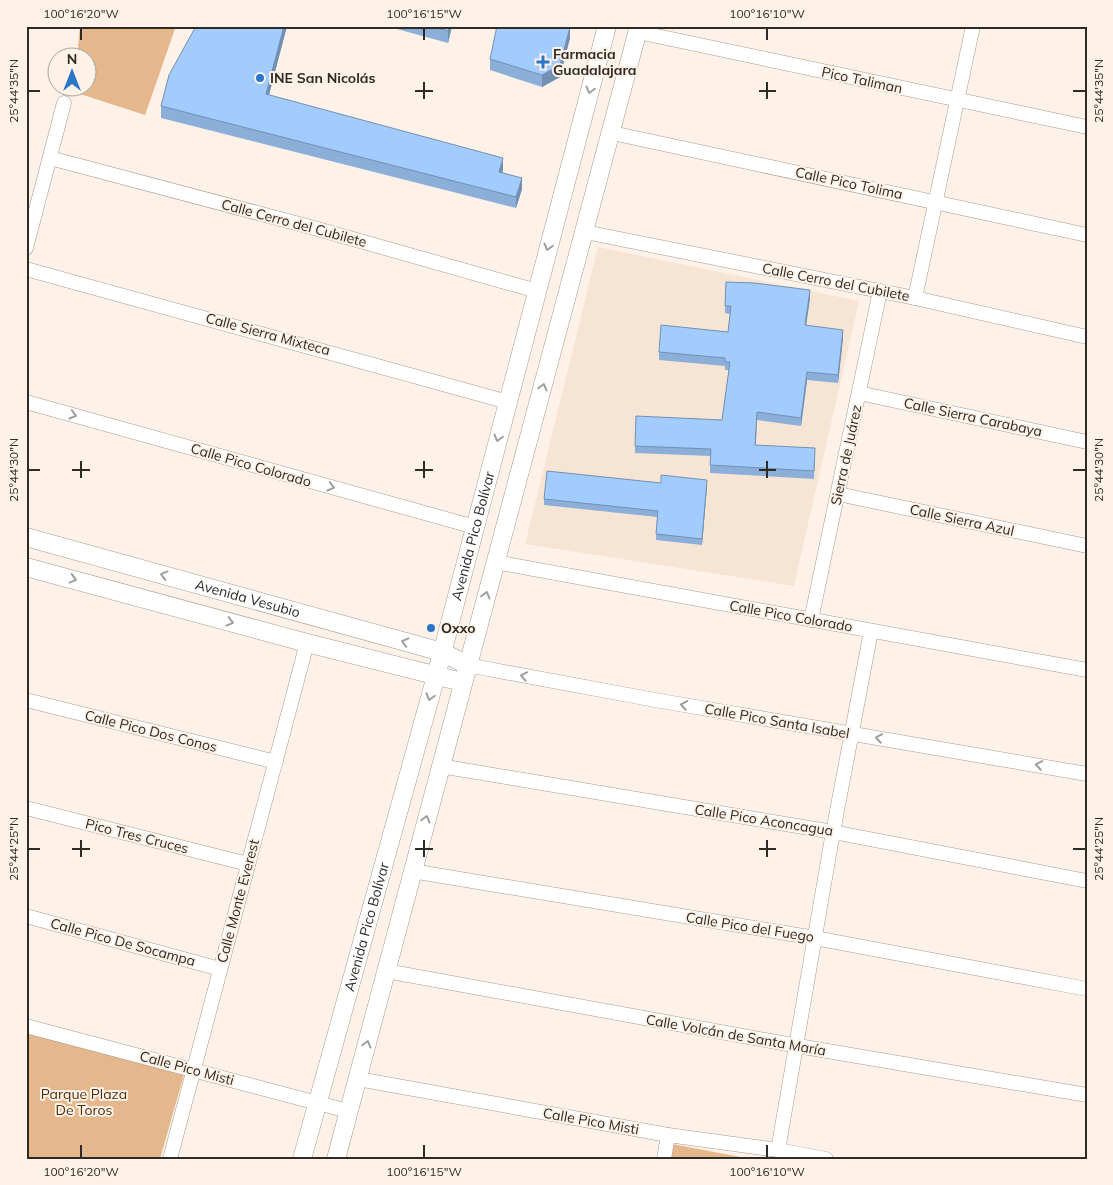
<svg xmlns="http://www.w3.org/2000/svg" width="1113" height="1185" viewBox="0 0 1113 1185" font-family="Mulish,sans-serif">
<rect width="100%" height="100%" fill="#fef2e8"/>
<polygon fill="#f6e5d5" points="598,247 859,301 794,586 525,544"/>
<g fill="#e5b78c">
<polygon points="80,26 176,26 145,115 74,92 74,88 88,88 88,58 77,57"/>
<polygon points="26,1027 185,1071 160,1159 26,1159"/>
<polygon points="672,1144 751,1159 670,1159"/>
</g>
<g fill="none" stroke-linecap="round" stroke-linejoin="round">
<defs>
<g id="minor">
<polyline points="638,32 1087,127"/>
<polyline points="612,133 1087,235"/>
<polyline points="50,158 314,228 537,291"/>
<polyline points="585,232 915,298 1087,337"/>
<polyline points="26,248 64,103"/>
<polyline points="26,269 508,402"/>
<polyline points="915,298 973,26"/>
<polyline points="859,393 1087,442"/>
<polyline points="26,402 475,527"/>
<polyline points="838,494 1087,546"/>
<polyline points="495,562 1087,670"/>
<polyline points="811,620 880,291"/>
<polyline points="467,665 655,700 1087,774"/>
<polyline points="26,700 276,762"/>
<polyline points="440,766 833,832 1087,881"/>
<polyline points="26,808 248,864"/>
<polyline points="412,871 815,938 1087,989"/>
<polyline points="26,916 220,969"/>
<polyline points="386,971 798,1046 1087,1095"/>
<polyline points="26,1026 348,1111"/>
<polyline points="358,1079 668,1135 778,1150 826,1159"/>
<polyline points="778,1150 833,832 871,631"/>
<polyline points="170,1159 307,643"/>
<polyline points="664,1159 668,1135"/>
</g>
<g id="tertiary">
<path id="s1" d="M26,537L442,652L467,665"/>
<polyline points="26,567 307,643 462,682"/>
<path id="s2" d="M302,1159L436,676L607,26"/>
<polyline points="336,1159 639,26"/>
</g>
</defs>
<use href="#minor" stroke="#a59a91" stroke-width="15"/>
<use href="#tertiary" stroke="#a59a91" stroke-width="19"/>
<use href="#minor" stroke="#fff" stroke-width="14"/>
<use href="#tertiary" stroke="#fff" stroke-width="18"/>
</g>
<g fill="#8cafda">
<polygon points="287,26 269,95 503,170 502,172 522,189 516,208 161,118 161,106"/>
<polygon points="386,26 452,26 448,43"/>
<polygon points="570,38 560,77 542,87 490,70 490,59"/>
<polygon points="726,282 810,298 806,325 843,338 838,383 807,380 801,426 757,420 756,445 815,456 814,479 710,473 710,456 635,453 635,446 722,420 729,370 725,370 725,366 659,360 659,352 728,332 730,314 725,313"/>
<polygon points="661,483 707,486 702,545 656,540 657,517 544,505 544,499"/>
</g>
<g fill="#728fb2">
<polygon points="284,26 287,26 266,106 266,94"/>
<polygon points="450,26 452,26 448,43 448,31"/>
<polygon points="570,27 570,38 560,77 542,87 542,75"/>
<polygon points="503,158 503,170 499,183 499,172"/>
<polygon points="522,178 522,189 516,208 516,197"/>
<polygon points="810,290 810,298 805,333 805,325"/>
<polygon points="843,330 843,338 838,383 838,375"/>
<polygon points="807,372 807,380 801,426 801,418"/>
<polygon points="707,480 707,486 702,545 702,539"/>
</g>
<g fill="#a3ccfe" stroke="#728fb2">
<polygon points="196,26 284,26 266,94 503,158 499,172 522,178 516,197 161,106 169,75"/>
<polygon points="430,26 450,26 448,31"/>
<polygon points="497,26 570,27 560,65 542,75 490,59"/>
<polygon points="726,282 754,283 810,290 805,325 843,330 838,375 807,372 801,418 757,412 755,445 815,448 814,471 710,465 711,449 635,446 636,416 722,420 730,362 725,362 725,358 659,352 661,325 728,332 731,306 725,306"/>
<polygon points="547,471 661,483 661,475 707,480 702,539 656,534 658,511 544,499"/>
</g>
<defs><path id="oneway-chevron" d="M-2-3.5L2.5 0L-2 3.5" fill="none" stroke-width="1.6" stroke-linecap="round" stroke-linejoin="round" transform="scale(1.25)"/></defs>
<g stroke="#a19f9d">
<use href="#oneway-chevron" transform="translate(590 90) rotate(105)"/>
<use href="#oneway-chevron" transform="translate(548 247) rotate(105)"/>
<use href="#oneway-chevron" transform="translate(543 387) rotate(-75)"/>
<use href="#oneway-chevron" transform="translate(73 415) rotate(16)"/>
<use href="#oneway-chevron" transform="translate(498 438) rotate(105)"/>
<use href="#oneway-chevron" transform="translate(331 487) rotate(16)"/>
<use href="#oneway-chevron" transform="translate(164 575) rotate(-165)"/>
<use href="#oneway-chevron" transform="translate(73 579) rotate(15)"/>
<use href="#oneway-chevron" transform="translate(486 595) rotate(-75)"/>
<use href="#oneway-chevron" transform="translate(230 622) rotate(15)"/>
<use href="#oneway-chevron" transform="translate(405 642) rotate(-165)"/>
<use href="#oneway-chevron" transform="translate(524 676) rotate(-169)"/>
<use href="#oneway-chevron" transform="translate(430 697) rotate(106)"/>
<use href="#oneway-chevron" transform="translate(684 705) rotate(-170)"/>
<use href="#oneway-chevron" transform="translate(879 738) rotate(-170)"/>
<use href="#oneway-chevron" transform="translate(1039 765) rotate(-170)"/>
<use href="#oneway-chevron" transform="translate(426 819) rotate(-75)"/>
<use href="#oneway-chevron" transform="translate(367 1044) rotate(-75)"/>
</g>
<path fill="none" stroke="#2e2a26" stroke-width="2" d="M81,28V40M424,28V40M767,28V40M424,82V99M767,82V99M28,91H40M415,91H433M759,91H776M1073,91H1086M81,461V478M424,461V478M767,461V478M28,470H40M72,470H90M415,470H433M759,470H776M1073,470H1086M81,840V857M424,840V857M767,840V857M28,849H40M72,849H90M415,849H433M759,849H776M1073,849H1086M81,1145V1158M424,1145V1158M767,1145V1158"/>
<g fill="#2b76c6" stroke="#fef2e8" stroke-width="2">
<path d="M540.5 54.5h5v5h5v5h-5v5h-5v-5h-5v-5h5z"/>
<circle cx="260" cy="78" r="5"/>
<circle cx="431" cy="628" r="5"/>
</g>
<g text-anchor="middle" stroke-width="4" stroke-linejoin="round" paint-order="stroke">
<g font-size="14" font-weight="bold" fill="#2e2a26" stroke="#fef2e8" text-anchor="start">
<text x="553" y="59">Farmacia<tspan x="553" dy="16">Guadalajara</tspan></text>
<text x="270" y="83">INE San Nicolás</text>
<text x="441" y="633">Oxxo</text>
</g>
<g font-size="14" fill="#2e2a26" stroke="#fef2e8">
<text transform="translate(862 80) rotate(12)" y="5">Pico Taliman</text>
<text transform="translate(849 183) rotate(12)" y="5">Calle Pico Tolima</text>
<text transform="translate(294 223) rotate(15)" y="5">Calle Cerro del Cubilete</text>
<text transform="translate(836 282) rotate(11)" y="5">Calle Cerro del Cubilete</text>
<text transform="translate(268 334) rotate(15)" y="5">Calle Sierra Mixteca</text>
<text transform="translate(973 417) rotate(12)" y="5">Calle Sierra Carabaya</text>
<text transform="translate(846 455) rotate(-78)" y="5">Sierra de Juárez</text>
<text transform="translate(251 465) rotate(16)" y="5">Calle Pico Colorado</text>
<text transform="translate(962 520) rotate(12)" y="5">Calle Sierra Azul</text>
<text dy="5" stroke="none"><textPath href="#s2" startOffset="646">Avenida Pico Bolívar</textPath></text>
<text dy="5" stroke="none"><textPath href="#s1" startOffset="230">Avenida Vesubio</textPath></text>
<text transform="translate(791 616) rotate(10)" y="5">Calle Pico Colorado</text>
<text transform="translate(777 721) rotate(10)" y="5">Calle Pico Santa Isabel</text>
<text transform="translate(151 731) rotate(14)" y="5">Calle Pico Dos Conos</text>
<text transform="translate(764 820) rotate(9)" y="5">Calle Pico Aconcagua</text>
<text transform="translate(137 836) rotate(14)" y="5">Pico Tres Cruces</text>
<text transform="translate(238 901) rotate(-75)" y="5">Calle Monte Everest</text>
<text dy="5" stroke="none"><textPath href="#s2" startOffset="241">Avenida Pico Bolívar</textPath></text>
<text transform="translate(750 927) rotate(9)" y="5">Calle Pico del Fuego</text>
<text transform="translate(123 942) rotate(15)" y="5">Calle Pico De Socampa</text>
<text transform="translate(736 1035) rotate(10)" y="5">Calle Volcán de Santa María</text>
<text transform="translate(187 1068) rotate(15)" y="5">Calle Pico Misti</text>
<text transform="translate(591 1121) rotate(10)" y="5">Calle Pico Misti</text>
</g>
<g font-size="14" fill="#4d2e08" stroke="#fef2e8">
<text x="84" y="1099">Parque Plaza<tspan x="84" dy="16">De Toros</tspan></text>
</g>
</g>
<rect width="1113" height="1185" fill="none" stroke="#fef2e8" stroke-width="55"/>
<g transform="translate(72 72)"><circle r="24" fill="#fef2e8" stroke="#aba29a"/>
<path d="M0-4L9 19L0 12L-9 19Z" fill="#2b76c6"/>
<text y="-8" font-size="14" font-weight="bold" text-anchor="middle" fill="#2e2a26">N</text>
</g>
<rect x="28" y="28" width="1058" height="1130" fill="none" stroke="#2e2a26" stroke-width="2"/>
<g font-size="12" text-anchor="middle" fill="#2e2a26">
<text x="81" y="18">100°16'20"W</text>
<text x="424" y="18">100°16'15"W</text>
<text x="767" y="18">100°16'10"W</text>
<text transform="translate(14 91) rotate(-90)" y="4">25°44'35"N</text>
<text transform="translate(1099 91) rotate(-90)" y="4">25°44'35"N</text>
<text transform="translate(14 470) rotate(-90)" y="4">25°44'30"N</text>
<text transform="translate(1099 470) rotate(-90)" y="4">25°44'30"N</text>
<text transform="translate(14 849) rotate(-90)" y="4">25°44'25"N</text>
<text transform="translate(1099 849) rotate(-90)" y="4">25°44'25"N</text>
<text x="81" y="1176">100°16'20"W</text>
<text x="424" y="1176">100°16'15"W</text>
<text x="767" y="1176">100°16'10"W</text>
</g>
</svg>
